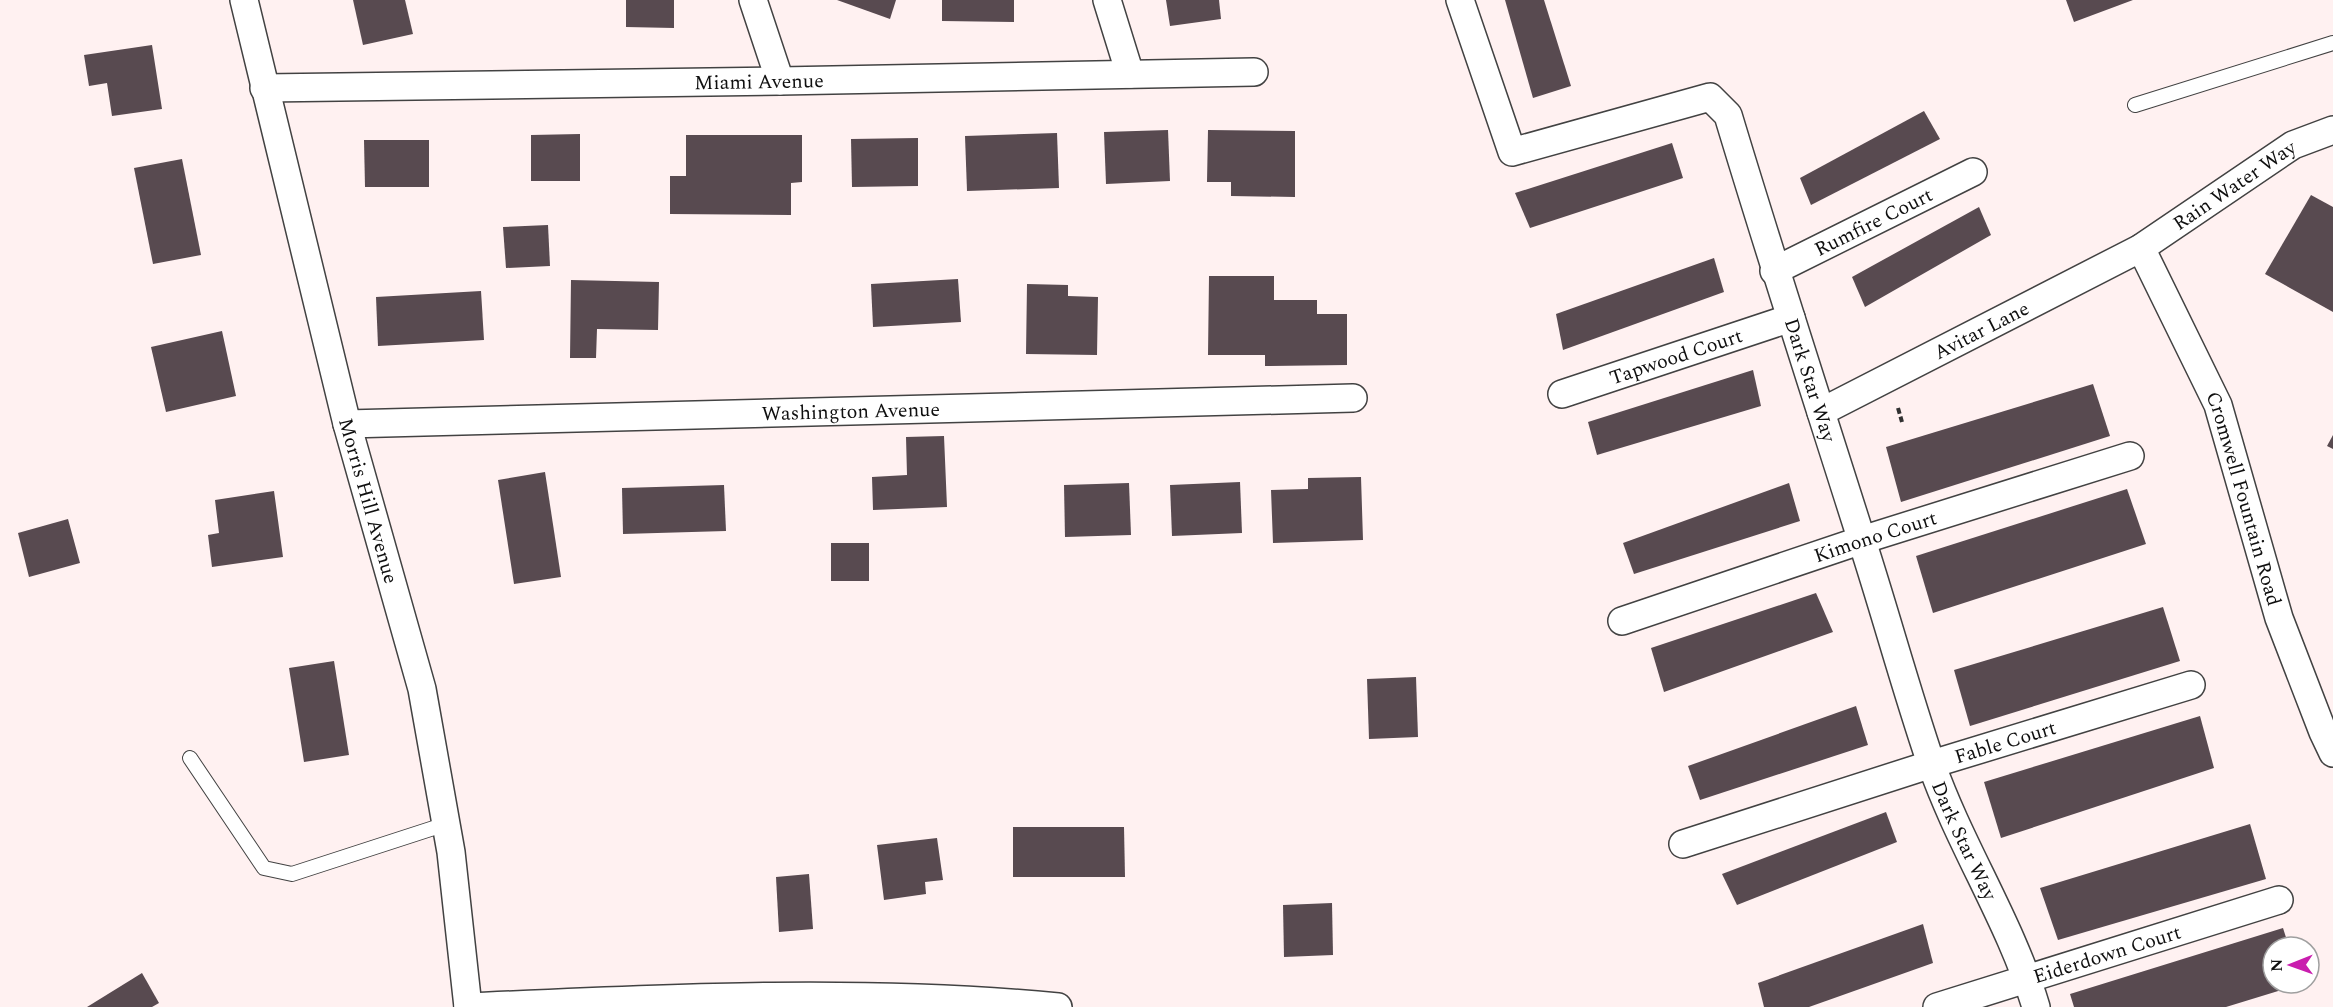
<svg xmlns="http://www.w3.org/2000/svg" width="2333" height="1007" viewBox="0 0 2333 1007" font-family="Spectral,serif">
<rect width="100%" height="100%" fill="#fff1f1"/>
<g fill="#584a50">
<polygon points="353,0 405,0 413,34 363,45"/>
<polygon points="626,0 674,0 674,28 626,27"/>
<polygon points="837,0 896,0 890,19"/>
<polygon points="942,0 1014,0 1014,22 942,21"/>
<polygon points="1166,0 1219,0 1221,19 1170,26"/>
<polygon points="1505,0 1544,0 1571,86 1533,98"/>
<polygon points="2066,0 2133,0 2074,22"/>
<polygon points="152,45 162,109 112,116 107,83 89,86 84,55"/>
<polygon points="1924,111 1940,139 1811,205 1800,178"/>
<polygon points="1168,130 1170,181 1106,184 1104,132"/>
<polygon points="1208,130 1295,131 1295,197 1231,196 1231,182 1207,182"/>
<polygon points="1057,133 1059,188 967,191 965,136"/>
<polygon points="580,134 580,181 531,181 531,135"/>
<polygon points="686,135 802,135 802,182 791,183 791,215 670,214 670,176 686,176"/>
<polygon points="918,138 918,186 852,187 851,139"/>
<polygon points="364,140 429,140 429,187 365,187"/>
<polygon points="1672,143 1683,178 1530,228 1515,193"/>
<polygon points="182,159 201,255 153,264 134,168"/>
<polygon points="2311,195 2333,207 2333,312 2265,274"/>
<polygon points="1979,207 1991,235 1865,307 1852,277"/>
<polygon points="548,225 550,266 506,268 503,227"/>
<polygon points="1714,258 1724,292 1563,350 1556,314"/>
<polygon points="1209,276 1274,276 1274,300 1317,300 1317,314 1347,314 1347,365 1265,366 1265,355 1208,355"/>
<polygon points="958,279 961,322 873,327 871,284"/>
<polygon points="571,280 659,282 658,330 597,329 596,358 570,358"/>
<polygon points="1027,284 1068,285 1068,296 1098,297 1097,355 1026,354"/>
<polygon points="481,291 484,340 378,346 376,297"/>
<polygon points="222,331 236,396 166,412 151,347"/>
<polygon points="1753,370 1761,406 1597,455 1588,422"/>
<polygon points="2093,384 2110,436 1901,502 1886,447"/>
<polygon points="2333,435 2333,449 2327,446"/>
<polygon points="944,436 947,507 873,510 872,477 907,475 906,437"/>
<polygon points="545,472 561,577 514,584 498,480"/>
<polygon points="1361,477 1363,540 1273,543 1271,490 1308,489 1308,478"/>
<polygon points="1240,482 1242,533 1172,536 1170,485"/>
<polygon points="1129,483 1131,535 1065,537 1064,485"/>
<polygon points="1789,483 1800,521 1634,574 1623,543"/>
<polygon points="724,485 726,531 623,534 622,488"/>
<polygon points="2127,489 2146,544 1933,613 1916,556"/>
<polygon points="274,491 283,557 212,567 208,535 219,533 215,500"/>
<polygon points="68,519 80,563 29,577 18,533"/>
<rect x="831" y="543" width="38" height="38"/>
<polygon points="1816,593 1833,632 1664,692 1651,648"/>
<polygon points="2163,607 2180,661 1970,726 1954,670"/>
<polygon points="334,661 349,755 304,762 289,668"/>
<polygon points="1416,677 1418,737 1369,739 1367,679"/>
<polygon points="1856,706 1868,745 1700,800 1688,766"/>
<polygon points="2200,716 2214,768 2001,838 1984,782"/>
<polygon points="1886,812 1897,842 1737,905 1722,874"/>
<polygon points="2250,824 2266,879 2058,940 2040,888"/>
<polygon points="1013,827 1124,827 1125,877 1013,877"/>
<polygon points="937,838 943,880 925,882 926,894 884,900 877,845"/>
<polygon points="809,874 813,929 779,932 776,877"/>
<polygon points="1332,903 1333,955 1284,957 1283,905"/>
<polygon points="1923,924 1933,963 1809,1007 1764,1007 1758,983"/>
<polygon points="2283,928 2289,947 2273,947 2273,983 2304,983 2226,1007 2074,1007 2070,994"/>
<polygon points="142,973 159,1003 152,1007 87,1007"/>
</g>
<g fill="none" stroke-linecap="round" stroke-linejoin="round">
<defs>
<g id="lane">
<polyline points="2135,105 2333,43"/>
<polyline points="190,758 264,868 292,874 446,824"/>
</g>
<g id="street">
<path id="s1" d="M244,0L347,424L422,689L451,852L468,1007"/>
<polyline points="753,0 780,81"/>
<polyline points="1107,0 1130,74"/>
<path id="s2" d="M1460,0L1512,152L1710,97L1728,115C1771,258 1817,399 1862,541C1886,615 1906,690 1931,763C1960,846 2011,923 2036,1007"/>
<path id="s3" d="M264,88L780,81L1254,72"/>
<path id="s4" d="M2141,248L2218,405L2279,618L2323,732L2333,753"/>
<path id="s5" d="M1774,271L1973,172"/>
<path id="s6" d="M1562,394L1791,318"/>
<path id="s7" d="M1821,412L2141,248L2293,145L2333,130"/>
<path id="s8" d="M347,424L1353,398"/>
<path id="s9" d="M1622,621L1862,540L2130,456"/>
<path id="s10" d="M1683,844L1932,764L2191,685"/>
<path d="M468,1007C664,998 863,988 1058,1007"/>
<path id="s11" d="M1937,1007L2279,900"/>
</g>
</defs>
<use href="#lane" stroke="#424242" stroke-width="16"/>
<use href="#street" stroke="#424242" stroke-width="30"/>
<polyline stroke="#313131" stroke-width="4" stroke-dasharray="6 3" stroke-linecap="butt" points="1898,408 1902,422"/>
<use href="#lane" stroke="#fff" stroke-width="14"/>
<use href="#street" stroke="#fff" stroke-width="27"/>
</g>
<g text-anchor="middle" stroke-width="6" stroke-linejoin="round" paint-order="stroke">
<g font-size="20" fill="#0f0f0f" stroke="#fff">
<text dy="7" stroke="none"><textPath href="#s3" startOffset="495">Miami Avenue</textPath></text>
<text dy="7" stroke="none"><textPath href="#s7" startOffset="472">Rain Water Way</textPath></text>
<text dy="7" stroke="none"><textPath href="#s5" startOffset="111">Rumfire Court</textPath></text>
<text dy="7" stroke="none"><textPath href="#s7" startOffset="180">Avitar Lane</textPath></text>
<text dy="7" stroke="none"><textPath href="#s6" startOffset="120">Tapwood Court</textPath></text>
<text dy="7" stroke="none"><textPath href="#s2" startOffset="669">Dark Star Way</textPath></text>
<text dy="7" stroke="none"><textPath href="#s8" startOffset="504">Washington Avenue</textPath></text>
<text dy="7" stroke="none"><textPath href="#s4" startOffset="272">Cromwell Fountain Road</textPath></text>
<text dy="7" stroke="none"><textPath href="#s1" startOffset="516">Morris Hill Avenue</textPath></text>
<text dy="7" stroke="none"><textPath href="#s9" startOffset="267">Kimono Court</textPath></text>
<text dy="7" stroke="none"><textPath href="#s10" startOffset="338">Fable Court</textPath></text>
<text dy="7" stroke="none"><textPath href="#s2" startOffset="1155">Dark Star Way</textPath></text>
<text dy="7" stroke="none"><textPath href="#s11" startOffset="178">Eiderdown Court</textPath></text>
</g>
</g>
<g transform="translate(2291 965) rotate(269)"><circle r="28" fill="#ffffff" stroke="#9f9f9f" stroke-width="1.5"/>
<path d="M0-4.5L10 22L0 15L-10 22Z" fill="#c91dae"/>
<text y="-9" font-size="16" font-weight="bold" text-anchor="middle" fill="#0f0f0f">N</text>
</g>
</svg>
